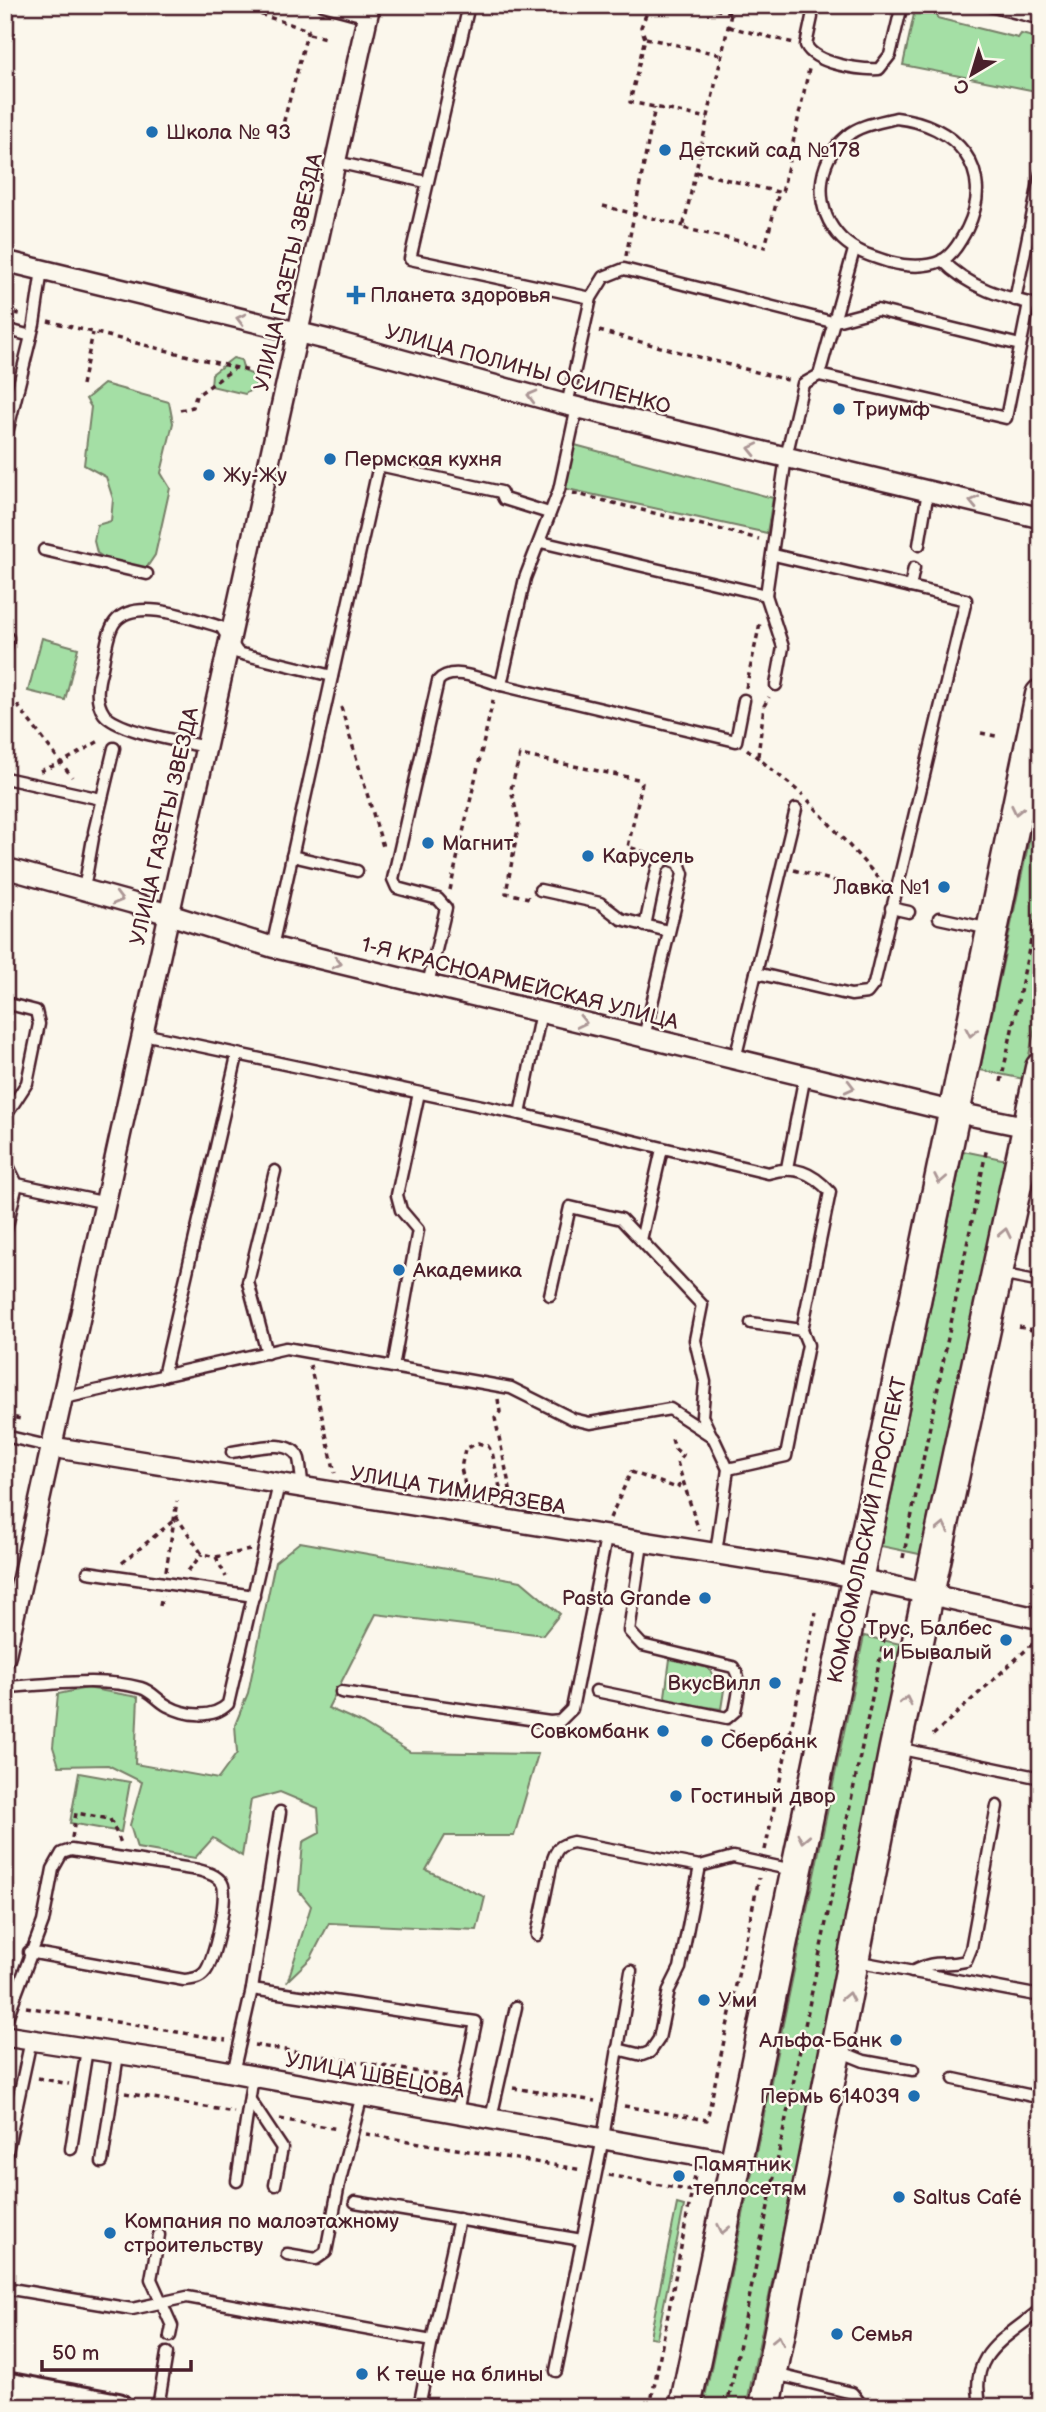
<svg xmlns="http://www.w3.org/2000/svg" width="1046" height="2412" viewBox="0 0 1046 2412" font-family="'Balsamiq Sans',sans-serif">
<rect width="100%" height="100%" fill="#fbf7ec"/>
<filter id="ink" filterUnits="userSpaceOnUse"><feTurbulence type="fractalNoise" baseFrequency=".0143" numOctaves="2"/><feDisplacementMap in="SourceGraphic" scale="14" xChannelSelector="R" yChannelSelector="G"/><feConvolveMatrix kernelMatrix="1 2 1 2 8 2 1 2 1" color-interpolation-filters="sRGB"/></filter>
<g filter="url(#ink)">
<g fill="#a4dfa5" stroke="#777f68" stroke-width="2">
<polygon points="916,5 937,10 937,18 1018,38 1021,34 1041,39 1041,92 903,65"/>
<polygon points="233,358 241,360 244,371 258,377 255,387 245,394 211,386 212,374"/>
<path d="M104,384L169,402L173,423L161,473L170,488L155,555L147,567C127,569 114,565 97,553L94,541L97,525L111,521L113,499L106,477L84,465L91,407L86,399Z"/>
<polygon points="575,445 773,498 767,533 563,488"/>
<polygon points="42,638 78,648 65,700 28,691"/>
<polygon points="1041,785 1041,998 1024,1079 980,1070"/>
<polygon points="963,1151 1007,1160 924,1555 881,1546"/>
<polygon points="300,1542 521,1581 560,1614 543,1635 376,1614 328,1708 360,1722 410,1752 538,1754 514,1836 445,1836 426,1870 485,1897 477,1930 329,1923 311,1958 288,1980 311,1906 299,1891 303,1842 320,1833 318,1808 280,1792 251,1800 242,1856 213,1838 195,1858 137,1848 130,1825 142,1782 108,1765 59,1766 53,1747 58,1694 87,1688 138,1697 135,1764 218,1779 237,1753 235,1725 248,1693 275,1562"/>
<polygon points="864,1636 905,1645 746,2407 703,2407"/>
<polygon points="670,1659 708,1668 724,1690 721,1709 668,1701 665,1696"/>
<polygon points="79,1773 130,1782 121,1832 70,1823"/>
<polygon points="677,2204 684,2206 657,2338 650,2337"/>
</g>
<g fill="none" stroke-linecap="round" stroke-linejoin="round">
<defs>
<g id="service">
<polyline points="323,5 368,17"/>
<polyline points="469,5 410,259 591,298"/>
<polyline points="986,5 1041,19"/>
<path d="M812,17L806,45C815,64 860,70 879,69L890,55L902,5"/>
<path d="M896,118C955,124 997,169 967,229C961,240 953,255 941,261C925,268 905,266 889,262C870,256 856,252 842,239C813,210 815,162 847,136C859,125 881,122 896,118Z"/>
<polyline points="336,162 426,182"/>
<path d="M942,260C970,289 1003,297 1041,306"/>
<polyline points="1015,300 1041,173"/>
<polyline points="5,329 31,336"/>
<polyline points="819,375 1006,418 1029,303"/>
<polyline points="567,405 591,298 604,277 624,269 832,322 877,310 1020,345"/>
<polyline points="6,437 34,324 42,270"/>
<polyline points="541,542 766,595 786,457 803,384 819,375 854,250"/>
<polyline points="919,545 928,491"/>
<polyline points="44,550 147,574"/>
<polyline points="910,587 914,568"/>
<polyline points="766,595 783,647 776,685"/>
<polyline points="5,653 8,638"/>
<polyline points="501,685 736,741 744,700"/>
<path d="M205,747C182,741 118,732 104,714C94,700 98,682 102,668C105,655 107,632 115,622C135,596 194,619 221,627L238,653L332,676"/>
<polyline points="5,778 101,799"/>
<polyline points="94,832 114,748"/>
<polyline points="292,856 357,871"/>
<polyline points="84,889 93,838"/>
<polyline points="540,890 600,903 621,919 668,931"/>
<polyline points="891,908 909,912"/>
<polyline points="939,918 990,929"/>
<polyline points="272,947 379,465 501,492 504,499 549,513"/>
<polyline points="756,973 851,995 867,993 874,984 966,600 774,555"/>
<path d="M428,984L446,908L438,899L397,888L393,879L438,681C452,665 483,680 501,685L525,578L559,490L577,407"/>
<polyline points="5,1003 36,1011 39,1024 27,1083 5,1117"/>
<path d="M143,1034L520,1114L768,1173C795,1165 812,1172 830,1192L802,1330L808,1345L786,1456L728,1469"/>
<polyline points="644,1037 683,874 679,863 669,859 662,861 657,869 645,926"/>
<polyline points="735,1059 796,809"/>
<polyline points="520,1114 541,1012"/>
<polyline points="5,1160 17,1184 107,1203"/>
<polyline points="787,1168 805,1075"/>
<polyline points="5,1185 17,1184 5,1234"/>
<polyline points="641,1240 662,1149"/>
<polyline points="1000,1274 1041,1282"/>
<polyline points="550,1295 570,1207 621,1219 702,1305 695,1340 705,1382 702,1416 712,1437"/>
<polyline points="751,1323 802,1330"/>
<polyline points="267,1353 248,1282 275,1171"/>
<polyline points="393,1367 418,1230 401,1210 397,1195 419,1093"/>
<polyline points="163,1376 237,1056"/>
<polyline points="64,1398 286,1348 511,1388 573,1419 590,1423 670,1409 713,1437 728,1469 716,1553"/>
<polyline points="5,1436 52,1447"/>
<path d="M232,1452C249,1450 292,1436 299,1459C301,1468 301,1478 303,1487"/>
<polyline points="88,1572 254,1596"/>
<path d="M5,1687C49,1685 99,1676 141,1688C152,1691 158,1701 168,1706C186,1716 213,1719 228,1704L279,1484"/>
<path d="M596,1691L727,1718L735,1711C738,1696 743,1680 733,1667L642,1645L629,1631L642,1544"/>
<polyline points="341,1692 550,1722 560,1721 572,1709 606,1538"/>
<polyline points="897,1748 1041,1778"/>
<path d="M537,1935L552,1862C556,1849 559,1845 573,1842L700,1866L733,1857L793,1870"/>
<polyline points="855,1961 1041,1996"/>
<path d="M912,1972C938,1958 941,1967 966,1961L971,1949L997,1806"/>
<polyline points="252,1989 476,2022 457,2112"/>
<path d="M5,2023L43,1922L53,1869L62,1853L71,1850L198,1870C206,1872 217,1875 222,1883C229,1895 214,1964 204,1973C199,1979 192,1979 184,1980L29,1952"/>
<polyline points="617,2049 642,2055 650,2052 659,2039 669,1990 680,1968 700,1866"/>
<polyline points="839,2051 864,2061 913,2070"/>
<polyline points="233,2073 252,1989 280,1812"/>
<polyline points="954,2079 1037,2097"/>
<polyline points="250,2100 282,2148 275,2185"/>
<polyline points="491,2118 516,2007"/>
<polyline points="71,2149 87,2049"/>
<polyline points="5,2161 31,2040"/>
<polyline points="102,2162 118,2054"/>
<polyline points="237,2181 253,2076"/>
<polyline points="355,2202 582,2240"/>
<polyline points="159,2235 151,2279 172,2326 170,2336"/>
<polyline points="287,2254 316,2259 326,2252 339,2184 362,2095"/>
<polyline points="5,2288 132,2309 187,2297 432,2341 419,2407"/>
<polyline points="432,2341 459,2219"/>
<polyline points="556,2371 603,2138 631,1971"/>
<polyline points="775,2374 852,2393 863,2407"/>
<polyline points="158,2407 167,2353"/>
<path d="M981,2407C967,2353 1005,2340 1041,2309"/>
</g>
<g id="minor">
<polyline points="5,261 333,341 567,405 1041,518"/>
<polyline points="5,868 132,903 272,947 954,1112 1027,1127"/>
<polyline points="52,1447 824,1571 1041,1619"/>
<polyline points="5,1657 370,5"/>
<polyline points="5,2036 175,2062 737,2163"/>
</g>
<polyline id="secondary" points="5,2386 118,2407"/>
<g id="primary">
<polyline points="685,2407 1041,695"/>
<polyline points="765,2407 895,1748 1041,1068"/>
</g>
</defs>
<use href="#service" stroke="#4a1f2b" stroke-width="15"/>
<use href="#minor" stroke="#4a1f2b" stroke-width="24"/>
<use href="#secondary" stroke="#4a1f2b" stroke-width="32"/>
<use href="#primary" stroke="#4a1f2b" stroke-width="35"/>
<g stroke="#4a1f2b" stroke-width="3.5" stroke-dasharray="5 5" stroke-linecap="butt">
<polyline points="232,5 308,30 282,128"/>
<polyline points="650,5 641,27 645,38 630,102 708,118"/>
<polyline points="696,5 732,13"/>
<polyline points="733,5 683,228 765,247 779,192"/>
<polyline points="5,19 9,5"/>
<polyline points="729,27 794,43"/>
<polyline points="309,34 326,38"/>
<polyline points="646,38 722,55"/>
<polyline points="696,172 782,193 809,69"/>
<polyline points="603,206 684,226"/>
<polyline points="626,256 655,107"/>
<polyline points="5,311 20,314"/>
<polyline points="48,321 249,371"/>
<polyline points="599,331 791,381"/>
<polyline points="82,385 93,333"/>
<polyline points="180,410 193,407 196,396 235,368"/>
<polyline points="573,493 759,539"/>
<polyline points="746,688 760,623"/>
<polyline points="5,689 72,777"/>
<polyline points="341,707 384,850"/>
<polyline points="981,733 996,736"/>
<polyline points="747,749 803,795"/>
<polyline points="758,756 764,706 769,697"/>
<polyline points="40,771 61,763 101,740"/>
<polyline points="808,800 883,883"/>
<polyline points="794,870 882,894"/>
<polyline points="450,890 494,696"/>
<polyline points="529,898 506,893 519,823 511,789 520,755 638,779 642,783 628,847 651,854"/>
<polyline points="1001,1082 1041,892"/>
<polyline points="1019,1327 1041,1332"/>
<polyline points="310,1365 335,1473"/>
<polyline points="498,1399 500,1412 495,1418 513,1503"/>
<polyline points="5,1416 21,1419"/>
<polyline points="672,1439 675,1449 683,1455 677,1462 699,1531"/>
<polyline points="467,1494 461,1468 465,1449 478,1443 488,1446 492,1452 503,1501"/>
<polyline points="176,1516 202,1554 216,1557 250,1550"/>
<polyline points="610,1518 631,1472 677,1488 682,1482"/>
<polyline points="216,1557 226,1577"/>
<polyline points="903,1558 987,1147"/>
<polyline points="122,1563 173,1521"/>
<polyline points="166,1571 177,1501"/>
<polyline points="188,1571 202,1554"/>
<polyline points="160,1606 162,1596"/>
<polyline points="729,1731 787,1745"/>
<polyline points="933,1735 1038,1639"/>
<polyline points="72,1838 76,1813 110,1819 121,1843"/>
<polyline points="765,1850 816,1612"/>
<polyline points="26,2007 226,2040"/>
<polyline points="254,2045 450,2077"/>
<polyline points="38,2078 69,2084"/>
<polyline points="513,2088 595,2101"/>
<polyline points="125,2093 234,2112"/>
<polyline points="624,2106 707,2120 759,1878"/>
<polyline points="280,2119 338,2129"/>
<polyline points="366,2134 583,2170"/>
<polyline points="608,2175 692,2191"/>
<polyline points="650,2407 695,2175"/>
<polyline points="727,2407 886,1629"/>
</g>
<use href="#service" stroke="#fbf7ec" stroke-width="10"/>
<use href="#minor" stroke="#fbf7ec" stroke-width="19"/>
<use href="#secondary" stroke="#fbf7ec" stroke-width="26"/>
<use href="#primary" stroke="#fbf7ec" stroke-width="30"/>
<polyline stroke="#4a1f2b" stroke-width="2" points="5,2403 25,2407"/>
</g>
<defs><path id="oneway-chevron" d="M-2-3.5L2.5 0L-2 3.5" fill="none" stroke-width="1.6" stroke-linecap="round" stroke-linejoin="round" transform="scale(1.75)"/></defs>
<g stroke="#ab9695">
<use href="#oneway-chevron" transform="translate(241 319) rotate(-166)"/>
<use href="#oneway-chevron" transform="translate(532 396) rotate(-165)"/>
<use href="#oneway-chevron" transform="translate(753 449) rotate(-167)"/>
<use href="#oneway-chevron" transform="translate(974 502) rotate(-167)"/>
<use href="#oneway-chevron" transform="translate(1017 810) rotate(102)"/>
<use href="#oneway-chevron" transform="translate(118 899) rotate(15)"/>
<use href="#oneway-chevron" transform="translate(337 963) rotate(13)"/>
<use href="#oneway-chevron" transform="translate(582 1022) rotate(13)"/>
<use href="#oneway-chevron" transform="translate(971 1032) rotate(101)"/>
<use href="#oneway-chevron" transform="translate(850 1087) rotate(14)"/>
<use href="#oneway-chevron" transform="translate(940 1179) rotate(101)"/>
<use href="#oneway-chevron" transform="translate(1005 1233) rotate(-78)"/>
<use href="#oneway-chevron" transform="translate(943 1528) rotate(-78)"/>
<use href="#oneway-chevron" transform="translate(906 1701) rotate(-78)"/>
<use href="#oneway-chevron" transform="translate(803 1838) rotate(102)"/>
<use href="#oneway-chevron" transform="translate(848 1997) rotate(-79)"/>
<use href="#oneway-chevron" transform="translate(723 2229) rotate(102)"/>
<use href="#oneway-chevron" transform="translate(778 2340) rotate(-78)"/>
</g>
</g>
<g fill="#1f6fb2" stroke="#fbf7ec" stroke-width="2.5">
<circle cx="152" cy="132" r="7"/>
<circle cx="665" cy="150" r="7"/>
<path d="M352.5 284.5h7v7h7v7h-7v7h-7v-7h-7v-7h7z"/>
<circle cx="839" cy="409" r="7"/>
<circle cx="330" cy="459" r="7"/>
<circle cx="209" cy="475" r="7"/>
<circle cx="428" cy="843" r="7"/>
<circle cx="588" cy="856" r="7"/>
<circle cx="944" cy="887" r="7"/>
<circle cx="399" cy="1270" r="7"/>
<circle cx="705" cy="1598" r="7"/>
<circle cx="1006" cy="1640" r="7"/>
<circle cx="775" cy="1683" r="7"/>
<circle cx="663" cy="1731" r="7"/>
<circle cx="707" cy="1741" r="7"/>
<circle cx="676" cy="1796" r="7"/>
<circle cx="704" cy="2000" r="7"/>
<circle cx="896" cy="2040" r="7"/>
<circle cx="914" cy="2096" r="7"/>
<circle cx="679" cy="2176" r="7"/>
<circle cx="899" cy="2197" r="7"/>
<circle cx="110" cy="2233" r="7"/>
<circle cx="837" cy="2334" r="7"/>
<circle cx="362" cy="2374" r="7"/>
</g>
<g text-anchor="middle" stroke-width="5" stroke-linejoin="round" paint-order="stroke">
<g font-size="21" fill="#4a1f2b" stroke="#fbf7ec" text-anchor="start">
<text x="166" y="139">Школа № 93</text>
<text x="679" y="157">Детский сад №178</text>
<text x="370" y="302">Планета здоровья</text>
<text x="853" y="416">Триумф</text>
<text x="344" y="466">Пермская кухня</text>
<text x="223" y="482">Жу-Жу</text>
<text x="442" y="850">Магнит</text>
<text x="602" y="863">Карусель</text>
<text x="930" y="894" text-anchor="end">Лавка №1</text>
<text x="413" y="1277">Академика</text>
<text x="691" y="1605" text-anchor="end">Pasta Grande</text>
<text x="992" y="1635" text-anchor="end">Трус, Балбес<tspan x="992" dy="24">и Бывалый</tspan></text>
<text x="761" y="1690" text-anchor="end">ВкусВилл</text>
<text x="649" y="1738" text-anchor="end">Совкомбанк</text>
<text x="721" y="1748">Сбербанк</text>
<text x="690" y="1803">Гостиный двор</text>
<text x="718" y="2007">Уми</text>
<text x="882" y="2047" text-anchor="end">Альфа-Банк</text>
<text x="900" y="2103" text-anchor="end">Пермь 614039</text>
<text x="693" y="2171">Памятник<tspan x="693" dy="24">теплосетям</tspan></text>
<text x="913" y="2204">Saltus Café</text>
<text x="124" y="2228">Компания по малоэтажному<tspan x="124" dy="24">строительству</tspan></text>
<text x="851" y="2341">Семья</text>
<text x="376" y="2381">К теще на блины</text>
</g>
<g font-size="21" fill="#4a1f2b" stroke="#fbf7ec">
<text transform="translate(288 272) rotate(-77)" y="7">УЛИЦА ГАЗЕТЫ ЗВЕЗДА</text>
<text transform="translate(528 369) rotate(15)" y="7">УЛИЦА ПОЛИНЫ ОСИПЕНКО</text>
<text transform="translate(164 826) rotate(-77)" y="7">УЛИЦА ГАЗЕТЫ ЗВЕЗДА</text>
<text transform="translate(520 983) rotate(14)" y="7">1-Я КРАСНОАРМЕЙСКАЯ УЛИЦА</text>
<text transform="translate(458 1490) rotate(9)" y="7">УЛИЦА ТИМИРЯЗЕВА</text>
<text transform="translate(867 1530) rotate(-78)" y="7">КОМСОМОЛЬСКИЙ ПРОСПЕКТ</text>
<text transform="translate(375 2075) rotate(10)" y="7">УЛИЦА ШВЕЦОВА</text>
</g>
</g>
<rect width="1046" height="2412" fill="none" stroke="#fbf7ec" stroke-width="28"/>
<rect x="14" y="14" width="1018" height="2384" fill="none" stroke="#4a1f2b" stroke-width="2.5" filter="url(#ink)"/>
<g transform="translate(972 74) rotate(218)" stroke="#fbf7ec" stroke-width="5" paint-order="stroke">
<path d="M0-5L12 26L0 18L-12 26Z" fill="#4a1f2b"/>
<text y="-10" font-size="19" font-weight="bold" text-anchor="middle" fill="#4a1f2b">С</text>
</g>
<path d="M42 2360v10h149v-10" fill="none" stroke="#4a1f2b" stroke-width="3.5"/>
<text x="52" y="2360" font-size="21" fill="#4a1f2b" stroke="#fbf7ec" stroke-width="5" paint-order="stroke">50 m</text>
</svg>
